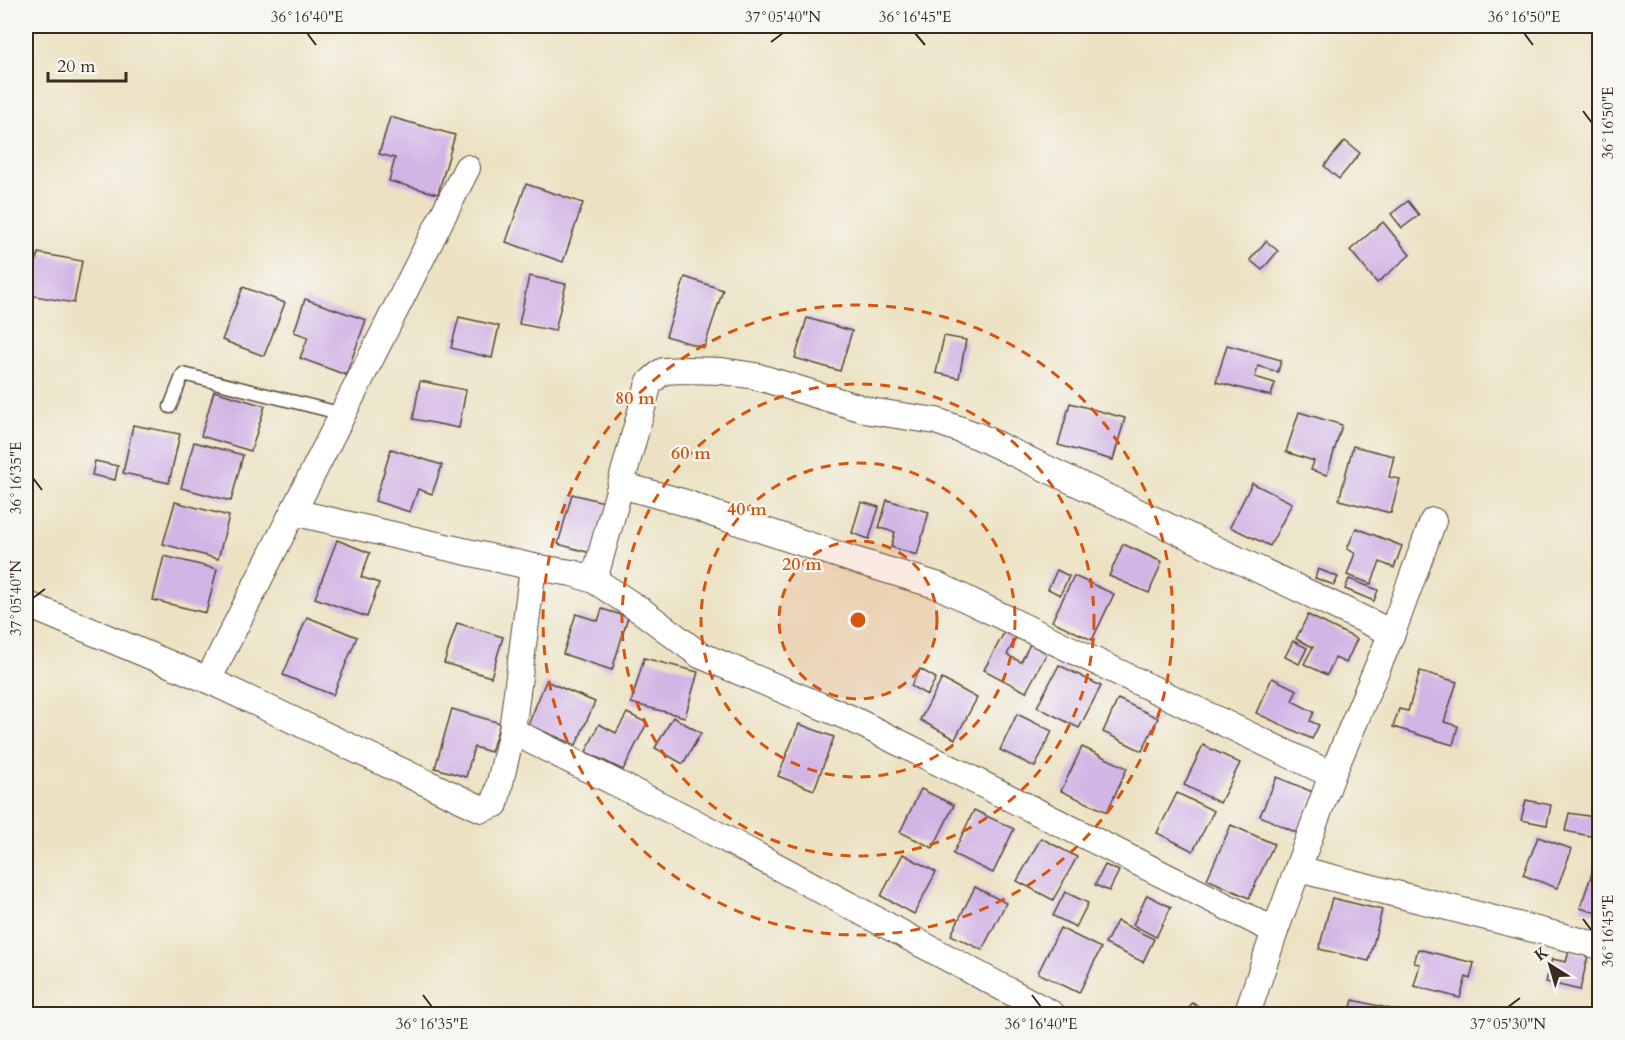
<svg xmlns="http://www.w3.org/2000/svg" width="1625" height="1040" viewBox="0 0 1625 1040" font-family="Cardo,serif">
<rect width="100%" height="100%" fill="#f6f6f2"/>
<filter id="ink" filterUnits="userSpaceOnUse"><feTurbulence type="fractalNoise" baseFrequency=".0167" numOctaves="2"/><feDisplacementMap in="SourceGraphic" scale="12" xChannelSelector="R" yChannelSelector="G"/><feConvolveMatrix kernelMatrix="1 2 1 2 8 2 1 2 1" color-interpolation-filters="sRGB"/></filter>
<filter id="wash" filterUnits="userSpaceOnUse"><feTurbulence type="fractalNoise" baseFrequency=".008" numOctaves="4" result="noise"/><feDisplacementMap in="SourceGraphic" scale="24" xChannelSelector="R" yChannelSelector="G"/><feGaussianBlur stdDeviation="1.35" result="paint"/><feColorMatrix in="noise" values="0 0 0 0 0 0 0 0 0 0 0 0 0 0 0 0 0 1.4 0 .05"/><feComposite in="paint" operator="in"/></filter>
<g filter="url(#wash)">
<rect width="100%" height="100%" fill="#ece2c3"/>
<g id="blocks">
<g fill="#d2b4e5">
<polygon points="390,117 455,135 438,194 389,181 395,158 379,154"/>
<polygon points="1345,141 1360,153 1339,179 1324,166"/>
<polygon points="526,184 583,203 563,262 506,242"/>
<polygon points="1408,201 1419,215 1402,228 1391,214"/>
<polygon points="1383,222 1410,255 1377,283 1350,250"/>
<polygon points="1266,241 1278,251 1262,270 1250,260"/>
<polygon points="38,253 82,261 74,303 29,295"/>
<polygon points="529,276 566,284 555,331 519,324"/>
<polygon points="685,277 723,290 704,348 666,336"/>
<polygon points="243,287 285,303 264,356 222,340"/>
<polygon points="305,299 366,320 346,375 300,358 308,337 294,332"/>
<polygon points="459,317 499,326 492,358 451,348"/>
<polygon points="807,318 852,331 840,371 795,358"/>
<polygon points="944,336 966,340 959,378 936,373"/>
<polygon points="1227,345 1281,360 1278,372 1258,366 1255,377 1275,383 1271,396 1216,382"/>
<polygon points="420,381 466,390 459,428 413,419"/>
<polygon points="214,391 265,406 251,451 201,436"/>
<polygon points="1070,403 1125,418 1113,460 1058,445"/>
<polygon points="1299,412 1342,425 1327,475 1311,470 1314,461 1286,452"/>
<polygon points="133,425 180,434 169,483 123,473"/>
<polygon points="194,442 243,455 231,501 181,488"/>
<polygon points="1353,446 1394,456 1389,477 1400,479 1391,513 1339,500"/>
<polygon points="391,449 442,465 432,494 418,489 410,512 375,501"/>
<polygon points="95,461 118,466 115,480 92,475"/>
<polygon points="1252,483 1292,503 1270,546 1230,527"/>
<polygon points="572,494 608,503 594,554 558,544"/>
<polygon points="887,500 929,512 917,555 891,547 895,532 879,528"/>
<polygon points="175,502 229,516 218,559 163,544"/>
<polygon points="861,502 879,507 869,539 852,533"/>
<polygon points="1356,528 1402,546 1394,568 1380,562 1371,584 1347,575 1355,553 1347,549"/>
<polygon points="337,540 370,553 361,577 379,583 367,617 315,598"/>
<polygon points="1123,544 1162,562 1149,593 1109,576"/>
<polygon points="164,556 217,569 206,613 153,600"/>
<polygon points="1318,569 1338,577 1334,585 1315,578"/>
<polygon points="1057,570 1069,576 1060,595 1048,589"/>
<polygon points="1074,576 1114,594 1092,640 1052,621"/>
<polygon points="1349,579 1378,590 1374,601 1345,589"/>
<polygon points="602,609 628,617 612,670 563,654 576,614 598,621"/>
<polygon points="1308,615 1357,639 1346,663 1335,658 1327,675 1304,664 1313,647 1296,639"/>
<polygon points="307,617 357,637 333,695 283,675"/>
<polygon points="457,623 503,637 491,677 444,663"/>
<polygon points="1005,631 1016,637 1007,655 1021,662 1030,644 1047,653 1026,692 984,670"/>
<polygon points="1293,641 1307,648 1299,664 1285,657"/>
<polygon points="644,658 698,672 685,717 631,703"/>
<polygon points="1059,665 1101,686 1079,728 1037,707"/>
<polygon points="920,669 936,678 927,695 911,686"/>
<polygon points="1420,671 1457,682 1444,722 1458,726 1453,745 1393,727 1399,709 1408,711"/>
<polygon points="1272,678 1297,690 1292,701 1314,712 1310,721 1319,725 1312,739 1256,713"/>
<polygon points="942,679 977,698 955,739 920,720"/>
<polygon points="546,681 595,702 576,745 528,725"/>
<polygon points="1118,699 1158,718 1142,751 1103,732"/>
<polygon points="452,709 500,723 491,752 474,747 466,777 435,768"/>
<polygon points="627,713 647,723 623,770 586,752 599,724 616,733"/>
<polygon points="1017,714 1052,731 1035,767 1000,750"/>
<polygon points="673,717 701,733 683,764 655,748"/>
<polygon points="799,724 834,737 814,790 778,776"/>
<polygon points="1203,745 1240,763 1220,803 1184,785"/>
<polygon points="1082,747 1127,768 1107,812 1061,791"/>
<polygon points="1277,777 1315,793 1297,833 1260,816"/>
<polygon points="921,789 954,805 933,848 900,832"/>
<polygon points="1177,793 1214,811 1193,851 1157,833"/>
<polygon points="1526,800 1551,805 1547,825 1521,820"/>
<polygon points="974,810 1014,829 993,873 953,854"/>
<polygon points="1569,813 1600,818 1600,838 1565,831"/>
<polygon points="1231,825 1274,844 1249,898 1207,879"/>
<polygon points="1538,837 1572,849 1557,888 1523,875"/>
<polygon points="1041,838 1077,857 1053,900 1017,881"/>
<polygon points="1599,853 1600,853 1600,914 1580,908"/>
<polygon points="903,854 936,872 914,914 881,896"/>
<polygon points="1105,865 1119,871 1109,891 1095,885"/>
<polygon points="975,887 1006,903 982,950 951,935"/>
<polygon points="1065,892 1088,903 1076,927 1053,916"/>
<polygon points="1147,895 1171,907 1156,937 1133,925"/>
<polygon points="1332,898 1382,910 1369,961 1319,949"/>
<polygon points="1117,921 1154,939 1143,962 1105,944"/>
<polygon points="1060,928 1101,948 1079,993 1038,973"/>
<polygon points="1418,949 1474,963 1470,979 1466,977 1460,998 1414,986 1420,964 1414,963"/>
<polygon points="1569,951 1588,956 1580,990 1546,982 1552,959 1566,962"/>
<polygon points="1353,1000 1400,1011 1399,1014 1349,1014"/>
<polygon points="1192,1003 1213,1014 1186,1014"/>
</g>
</g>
</g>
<g filter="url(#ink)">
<use href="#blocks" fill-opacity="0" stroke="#564637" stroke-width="1.5"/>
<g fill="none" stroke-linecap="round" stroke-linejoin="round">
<defs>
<polyline id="service" points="170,407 183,374 343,414"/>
<g id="minor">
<polyline points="621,485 686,503 714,514 851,559 939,586 1332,775"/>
<polyline points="293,512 533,567 572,573 594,580 643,612 700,655 852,719 1275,931"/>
<polyline points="594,580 649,383 663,371 684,370 722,371 755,376 870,411 936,421 978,436 1392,633"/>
<polyline points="26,604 208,680 482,809 495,804 512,731 533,567"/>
<polyline points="208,680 467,168"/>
<polyline points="512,731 694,822 1052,1014"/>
<polyline points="1298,869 1600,946"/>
<polyline points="1247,1014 1275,931 1332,775 1392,633 1433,521"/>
</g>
</defs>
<use href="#service" stroke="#564637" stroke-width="15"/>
<use href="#minor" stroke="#564637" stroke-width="28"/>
<use href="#service" stroke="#fff" stroke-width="12"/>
<use href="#minor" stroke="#fff" stroke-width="26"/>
</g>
</g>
<path fill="none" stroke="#3b2a1e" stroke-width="2" d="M307,33L316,45M915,33L925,45M1524,33L1533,45M771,42L783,33M1583,111L1592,123M33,478L42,490M33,598L45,589M1583,919L1592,931M423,995L432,1007M1032,995L1041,1007M1508,1007L1520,998"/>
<circle cx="858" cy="620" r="79" fill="#d7540e" fill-opacity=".12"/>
<g fill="none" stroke="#d7540e" stroke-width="3" stroke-dasharray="10 8">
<circle cx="858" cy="620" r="79"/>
<circle cx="858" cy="620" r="157"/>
<circle cx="858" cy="620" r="236"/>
<circle cx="858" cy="620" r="315"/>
</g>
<circle cx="858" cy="620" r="9" fill="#d7540e" stroke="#f6f6f2" stroke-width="3"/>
<g font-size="18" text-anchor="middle" font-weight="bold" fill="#d7540e" stroke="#f6f6f2" stroke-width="4.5" stroke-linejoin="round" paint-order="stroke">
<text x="635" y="404">80 m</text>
<text x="691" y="459">60 m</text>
<text x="747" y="515">40 m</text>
<text x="802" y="570">20 m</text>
</g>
<rect width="1625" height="1040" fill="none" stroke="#f6f6f2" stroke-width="66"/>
<g transform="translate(1550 965) rotate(323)" stroke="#f6f6f2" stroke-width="4.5" paint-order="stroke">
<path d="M0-4.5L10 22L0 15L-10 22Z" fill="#3b2a1e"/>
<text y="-9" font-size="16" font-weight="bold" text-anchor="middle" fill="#3b2a1e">K</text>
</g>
<path d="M48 72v9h78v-9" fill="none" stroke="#3b2a1e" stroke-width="3"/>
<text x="57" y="72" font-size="18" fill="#3b2a1e" stroke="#f6f6f2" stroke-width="4.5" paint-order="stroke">20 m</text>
<rect x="33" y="33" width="1559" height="974" fill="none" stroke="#3b2a1e" stroke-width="2"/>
<g font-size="15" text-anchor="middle" fill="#3b2a1e">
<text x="307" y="22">36°16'40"E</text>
<text x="783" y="22">37°05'40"N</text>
<text x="915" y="22">36°16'45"E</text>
<text x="1524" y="22">36°16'50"E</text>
<text transform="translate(1608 123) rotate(-90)" y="5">36°16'50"E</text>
<text transform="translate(16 478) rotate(-90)" y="5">36°16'35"E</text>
<text transform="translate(16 598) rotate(-90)" y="5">37°05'40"N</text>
<text transform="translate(1608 931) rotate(-90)" y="5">36°16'45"E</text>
<text x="432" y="1029">36°16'35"E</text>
<text x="1041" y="1029">36°16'40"E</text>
<text x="1508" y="1029">37°05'30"N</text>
</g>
</svg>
